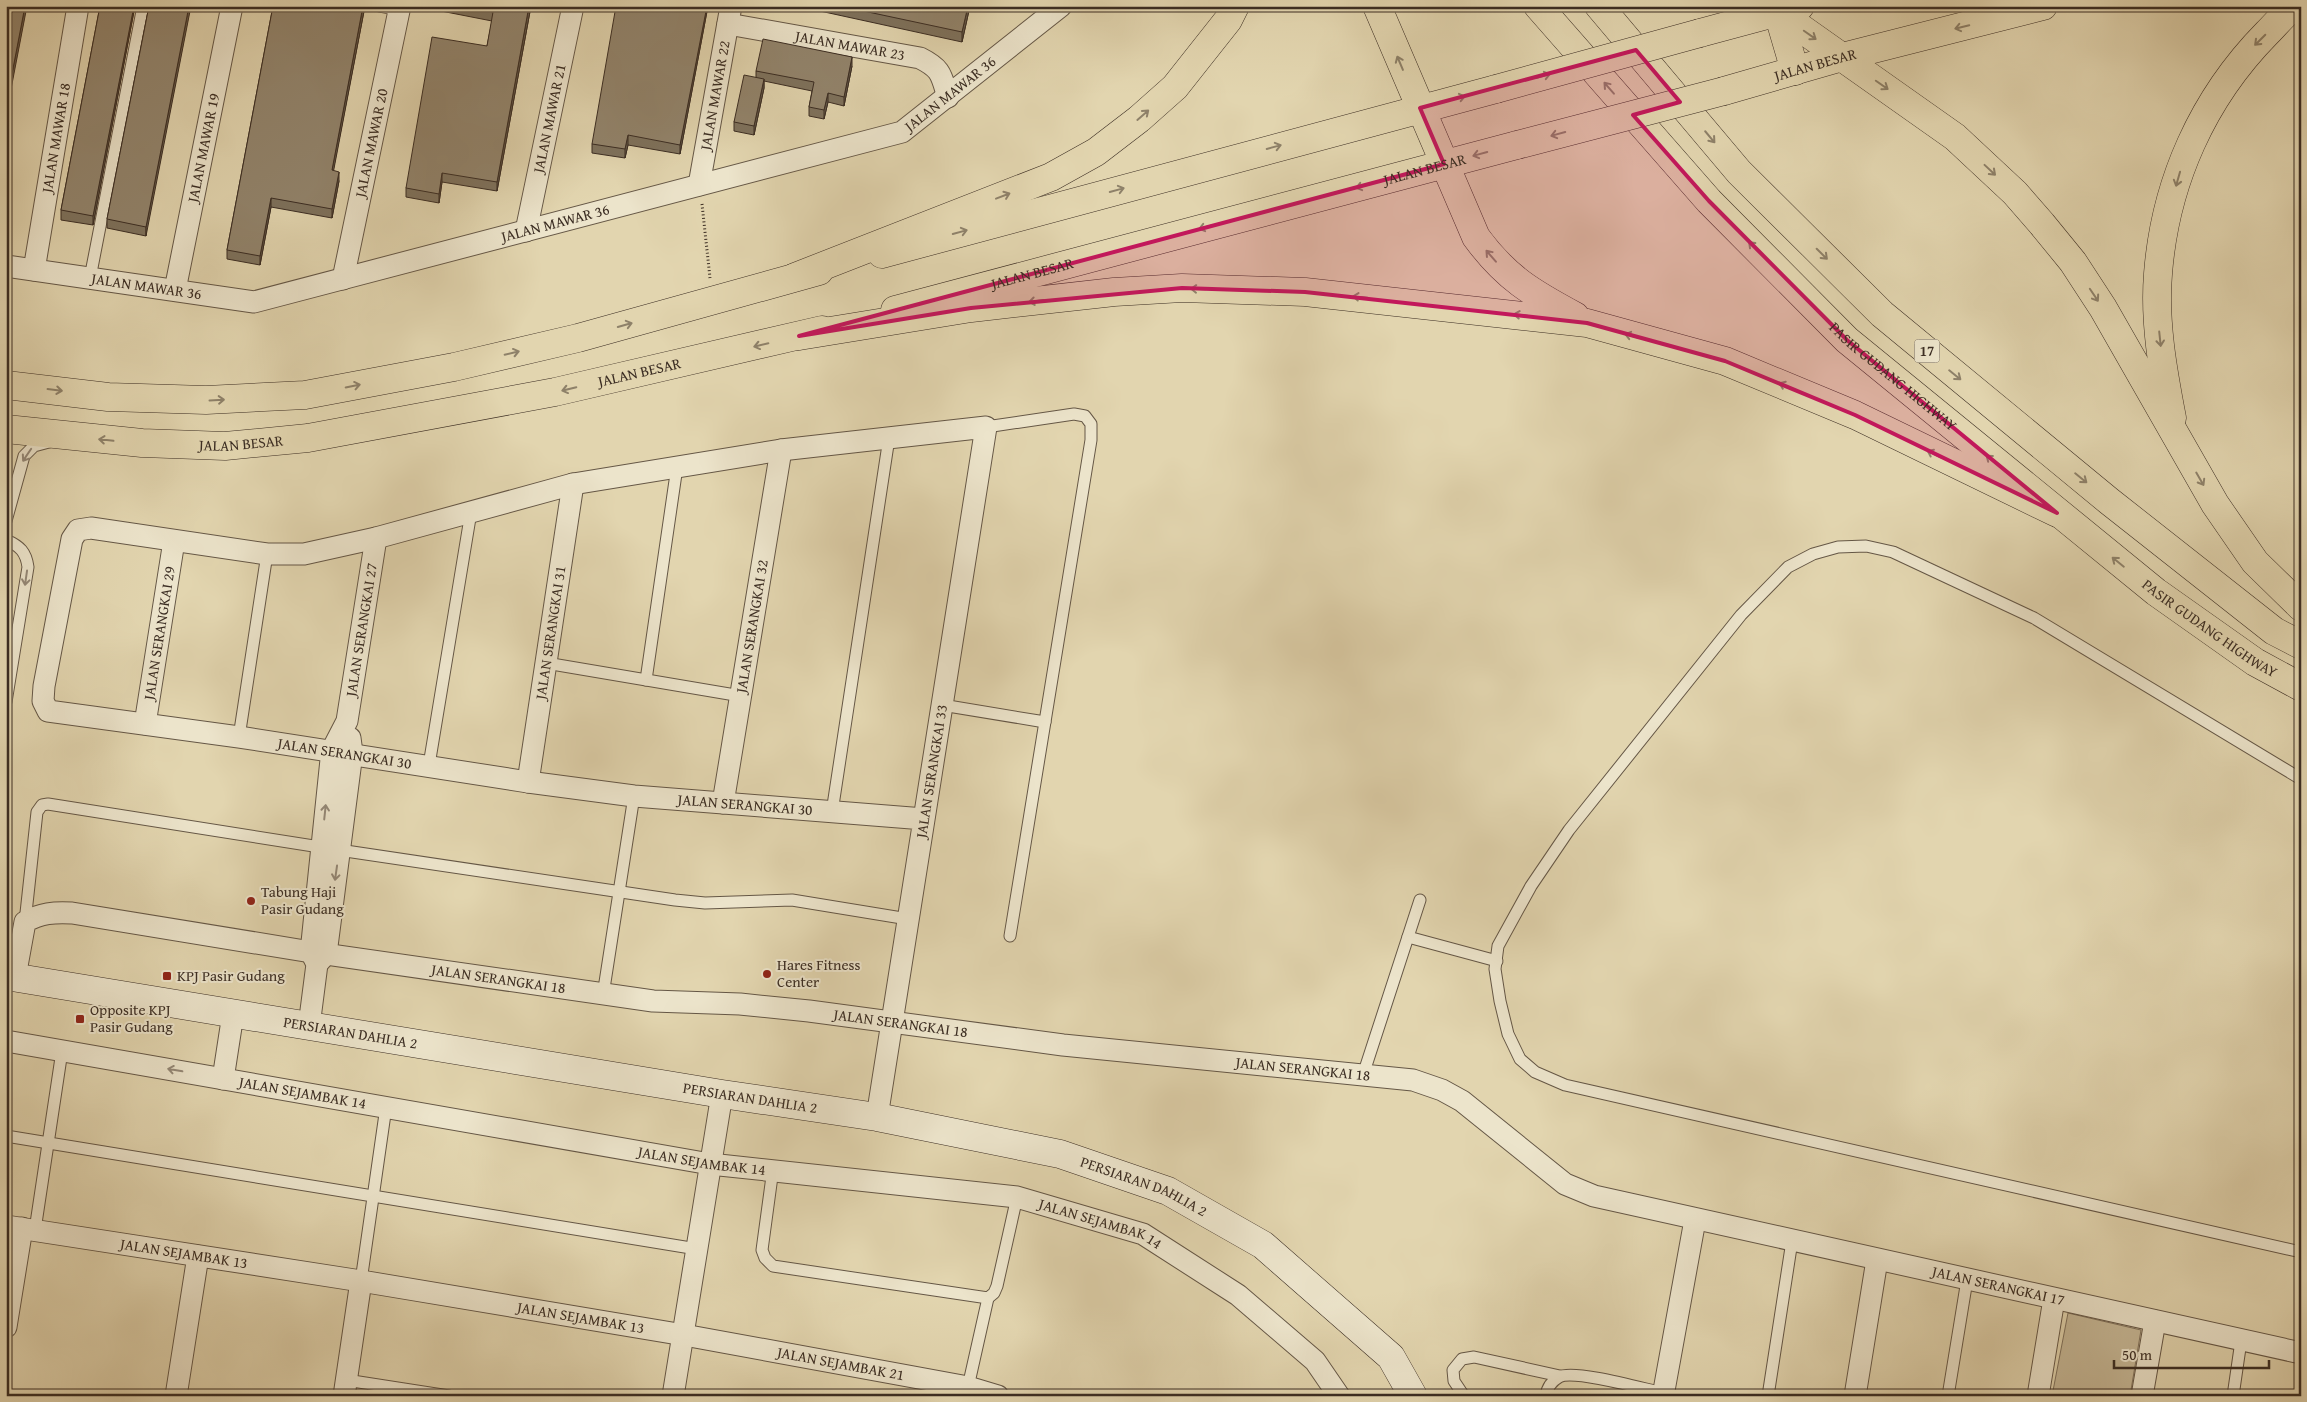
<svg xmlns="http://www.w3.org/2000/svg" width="2307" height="1402" viewBox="0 0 2307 1402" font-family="'Gentium Book Plus',serif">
<rect width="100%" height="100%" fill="#e2d5af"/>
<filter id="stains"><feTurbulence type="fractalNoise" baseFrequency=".004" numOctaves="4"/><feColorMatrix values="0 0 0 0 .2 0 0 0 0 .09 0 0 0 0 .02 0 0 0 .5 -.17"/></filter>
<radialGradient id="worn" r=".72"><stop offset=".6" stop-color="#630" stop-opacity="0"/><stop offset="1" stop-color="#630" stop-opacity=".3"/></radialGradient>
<polygon fill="#c6b897" stroke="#80725d" points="2068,1313 2141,1330 2130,1396 2052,1396"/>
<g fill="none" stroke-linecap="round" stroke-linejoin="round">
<defs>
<g id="lane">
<polyline points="379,6 399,10"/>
<polyline points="90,278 143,6"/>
<polyline points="986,427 1074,414 1085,416 1091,424 1091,440 1010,936"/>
<polyline points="6,521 24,456 34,446 49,442"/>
<path d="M6,540C20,546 26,552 28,567L6,702"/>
<polyline points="546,663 741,696"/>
<polyline points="646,680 677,467"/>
<polyline points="942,705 1045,722"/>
<polyline points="239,737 267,554"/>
<polyline points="429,765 471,512"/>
<polyline points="2301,779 2034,618 1893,552 1866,546 1838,547 1813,554 1788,567 1741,615 1569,830 1531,886 1498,946 1495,969 1500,1001 1508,1034 1520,1059 1535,1072 1565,1085 2301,1252"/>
<polyline points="832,812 889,438"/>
<polyline points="25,922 37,812 42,805 48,804 339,850 675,900 705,903 792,900 908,919"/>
<polyline points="1408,937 1497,961"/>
<polyline points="603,995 634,796"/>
<polyline points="1363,1075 1420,900"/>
<polyline points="6,1136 697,1249"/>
<polyline points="773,1169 762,1250 765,1258 773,1266 988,1298 994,1293 997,1286 1017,1197"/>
<polyline points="35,1230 62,1051"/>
<polyline points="361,1281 386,1107"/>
<polyline points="346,1380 449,1396"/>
<polyline points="968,1387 988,1298"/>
<polyline points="1464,1396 1454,1381 1453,1370 1462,1359 1474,1357 1560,1376"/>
<path d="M1546,1396C1547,1388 1552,1381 1559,1377C1574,1369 1644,1389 1663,1393"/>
<polyline points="1768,1396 1792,1241"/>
<polyline points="1948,1396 1967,1280"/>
<polyline points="2233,1396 2241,1341"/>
</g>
<g id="street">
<path id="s1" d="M728,24L920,58C942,69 941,75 948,97"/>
<path id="s2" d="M699,185L731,6"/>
<path id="s3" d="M526,231L573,6"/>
<path id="s4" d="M6,266L254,302L902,132L1061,6"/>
<path id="s5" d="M34,270L78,6"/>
<path id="s6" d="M343,279L400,6"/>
<path id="s7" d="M175,290L232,6"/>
<path id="s8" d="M145,724L174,541"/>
<path id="s9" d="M528,782L573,484"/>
<path id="s10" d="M723,803L781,450"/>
<polyline points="317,964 326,954 352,753 350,738"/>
<path id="s11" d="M15,977L25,922C41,913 54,912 72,913L311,952L653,1001L740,1004L809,1011L1063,1045L1413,1080L1442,1090L1462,1101L1565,1184L1594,1196L2301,1353"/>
<path id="s12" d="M309,1026L317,964L311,952L332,750L347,721L376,538"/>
<path id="s13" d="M6,1041L710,1164L1017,1197L1143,1234L1238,1295L1315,1361L1339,1396"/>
<polyline points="223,1079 233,1014"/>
<path id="s14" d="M877,1117C913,887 950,657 986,427L781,450L573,484L376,538L304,554H267L91,528L78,530L72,539L44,686L43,701L48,711L239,737L528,782L634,796L924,819"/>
<path id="s15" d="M6,1226L361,1281L684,1335L968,1387L998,1396"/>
<polyline points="6,1327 22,1228"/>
<polyline points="176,1396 198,1256"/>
<polyline points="344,1396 361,1281"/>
<polyline points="673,1396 722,1094"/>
<polyline points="1663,1396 1695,1220"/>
<polyline points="1855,1396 1877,1260"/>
<polyline points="2038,1396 2054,1299"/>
<polyline points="2142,1396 2155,1321"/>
</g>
<g id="secondary">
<path id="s16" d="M6,976L722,1094L877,1117L1060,1154L1168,1191L1263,1245L1391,1357L1413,1396"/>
</g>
<g id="primary">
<polyline points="1700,33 1800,6"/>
<path id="s17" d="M1724,91L1842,57L2043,6"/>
<polyline points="882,254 1496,89"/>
<path id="s18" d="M895,310L1517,145"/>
<polyline points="6,385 108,397 206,400 305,395 454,367 578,338 819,271"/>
<path id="s19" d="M6,429L142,443L225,446L308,438L555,392L822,330"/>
</g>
<g id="highway">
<path d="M1377,6L1476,237C1506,278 1532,293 1575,316"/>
<path id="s20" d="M1538,6L1709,201L1847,340L2156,592L2255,662L2301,687"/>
<polyline points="1599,6 1739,172 1882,314 2109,501 2274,631 2301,645"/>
<polyline points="1776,6 1795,71"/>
<polyline points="1778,12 1955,137 2015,193 2042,224 2073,262 2103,308 2215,504 2255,562 2301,607"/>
<polyline points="795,277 1051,177 1096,152 1139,119 1175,87 1228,20 1235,6"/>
<polyline points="799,336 971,308 1114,292 1182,288 1305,292 1587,323 1725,361 1855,415 2057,513"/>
<path d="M2172,418C2163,371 2154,322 2158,274C2165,182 2203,98 2267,33C2276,24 2284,14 2294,6"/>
</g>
</defs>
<use href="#lane" stroke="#655746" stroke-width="13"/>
<use href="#street" stroke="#655746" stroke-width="23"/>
<use href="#secondary" stroke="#3b2d23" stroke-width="29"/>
<use href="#primary" stroke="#3b2d23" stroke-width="29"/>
<use href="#highway" stroke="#3b2d23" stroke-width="29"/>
<polyline stroke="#3b2d23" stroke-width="3" stroke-dasharray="1 2.5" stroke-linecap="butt" points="702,204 710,278"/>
<use href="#lane" stroke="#ece4cb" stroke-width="11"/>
<use href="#street" stroke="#ece4cb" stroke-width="21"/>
<use href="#secondary" stroke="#ece4cb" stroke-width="28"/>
<use href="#primary" stroke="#e2d5af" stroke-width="28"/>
<use href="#highway" stroke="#e2d5af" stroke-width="28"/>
<defs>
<g id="primary-bridge">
<polyline points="1496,89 1700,33"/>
<polyline points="1517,145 1724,91"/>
</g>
</defs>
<use href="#primary-bridge" stroke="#3b2d23" stroke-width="29" stroke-linecap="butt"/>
<use href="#primary-bridge" stroke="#e2d5af" stroke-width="28"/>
</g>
<g fill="#7e725d" stroke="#3b2d23">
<polygon points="100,6 135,6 93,225 61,220 61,210"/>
<polygon points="149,6 146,236 107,228 107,219"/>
<polygon points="273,6 365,6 333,171 339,181 332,218 271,207 260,265 227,259 227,250"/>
<polygon points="441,6 531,6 497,191 442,182 439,203 406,197 406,188 487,46 492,21 441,11"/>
<polygon points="708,6 680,154 628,145 625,158 592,153 592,144"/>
<polygon points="797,6 970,6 962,42"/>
<polygon points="852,66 844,106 828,102 824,119 809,116 809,107 812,91 764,81 764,88 754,135 734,131 734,122 756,77 756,71"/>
</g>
<g fill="#665c4c" stroke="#3b2d23">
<polygon points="25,6 27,6 6,115 6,105"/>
<polygon points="134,6 135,6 93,225 93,216"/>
<polygon points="189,6 191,6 146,236 146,227"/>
<polygon points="363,6 365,6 332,179 332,170"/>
<polygon points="529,6 531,6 497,191 497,182"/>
<polygon points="707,6 708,6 680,154 680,145"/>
<polygon points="968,6 970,6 962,42 962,32"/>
<polygon points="852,57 852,66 844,106 844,97"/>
<polygon points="764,79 764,88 754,135 754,126"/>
<polygon points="828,93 828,102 824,119 824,110"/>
<polygon points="628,135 628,145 625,158 625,149"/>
<polygon points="339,172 339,181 332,218 332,209"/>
<polygon points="442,173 442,182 439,203 439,194"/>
<polygon points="271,198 271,207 260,265 260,256"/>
<polygon points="8,539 8,565 6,574 6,547"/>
</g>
<g fill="#92846c" stroke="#3b2d23">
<polygon points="6,6 25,6 6,105"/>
<polygon points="100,6 134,6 93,216 61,210"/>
<polygon points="149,6 189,6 146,227 107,219"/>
<polygon points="273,6 363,6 332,170 339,172 332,209 271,198 260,256 227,250"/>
<polygon points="465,6 529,6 497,182 442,173 439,194 406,188 432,37 487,46 493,12"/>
<polygon points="616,6 707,6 680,145 628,135 625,149 592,144"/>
<polygon points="840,6 968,6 962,32"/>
<polygon points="763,39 852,57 844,97 828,93 824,110 809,107 814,82 756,71"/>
<polygon points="744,75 764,79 754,126 734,122"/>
</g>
<defs><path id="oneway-shaft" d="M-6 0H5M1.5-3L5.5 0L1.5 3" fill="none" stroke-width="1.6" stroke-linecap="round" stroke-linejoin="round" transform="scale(1.25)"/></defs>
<g stroke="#8e8169">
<use href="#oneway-shaft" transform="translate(1962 27) rotate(166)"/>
<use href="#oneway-shaft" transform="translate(1810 35) rotate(35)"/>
<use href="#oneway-shaft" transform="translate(2260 40) rotate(135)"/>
<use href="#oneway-shaft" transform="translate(1400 63) rotate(-113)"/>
<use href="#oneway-shaft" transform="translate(1543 76) rotate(-15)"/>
<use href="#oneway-shaft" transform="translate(1882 85) rotate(35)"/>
<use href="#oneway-shaft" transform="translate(1609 88) rotate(-131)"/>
<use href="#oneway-shaft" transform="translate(1458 98) rotate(-14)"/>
<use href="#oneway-shaft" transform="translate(1143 115) rotate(-41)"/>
<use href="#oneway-shaft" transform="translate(1558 134) rotate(165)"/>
<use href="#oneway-shaft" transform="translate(1710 137) rotate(50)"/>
<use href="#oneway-shaft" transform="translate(1274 147) rotate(-15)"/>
<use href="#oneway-shaft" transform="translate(1480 154) rotate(165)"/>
<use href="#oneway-shaft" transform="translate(1990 170) rotate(43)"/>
<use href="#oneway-shaft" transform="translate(2178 179) rotate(106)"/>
<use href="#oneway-shaft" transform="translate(1363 186) rotate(165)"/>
<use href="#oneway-shaft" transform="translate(1117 190) rotate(-15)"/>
<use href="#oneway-shaft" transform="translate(1003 196) rotate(-21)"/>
<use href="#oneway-shaft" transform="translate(1206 227) rotate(165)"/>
<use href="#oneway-shaft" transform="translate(960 232) rotate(-15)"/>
<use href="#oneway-shaft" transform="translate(1754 247) rotate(-135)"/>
<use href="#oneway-shaft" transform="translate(1822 254) rotate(45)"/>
<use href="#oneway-shaft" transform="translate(1491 256) rotate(-131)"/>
<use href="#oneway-shaft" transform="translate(1198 289) rotate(-178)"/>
<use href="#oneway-shaft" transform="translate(2094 295) rotate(56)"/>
<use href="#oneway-shaft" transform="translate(1360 297) rotate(-174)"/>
<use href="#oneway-shaft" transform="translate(1036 301) rotate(172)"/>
<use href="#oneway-shaft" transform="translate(1521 315) rotate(-173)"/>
<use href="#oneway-shaft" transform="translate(625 325) rotate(-16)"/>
<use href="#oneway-shaft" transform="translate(1632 336) rotate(-165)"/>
<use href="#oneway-shaft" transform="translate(2160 339) rotate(84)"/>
<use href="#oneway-shaft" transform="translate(761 345) rotate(167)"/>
<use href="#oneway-shaft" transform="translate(512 353) rotate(-13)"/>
<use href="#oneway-shaft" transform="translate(1955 375) rotate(39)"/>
<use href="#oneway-shaft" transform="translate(353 386) rotate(-11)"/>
<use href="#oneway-shaft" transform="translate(1786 386) rotate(-157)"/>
<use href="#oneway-shaft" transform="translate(569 389) rotate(167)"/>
<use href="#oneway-shaft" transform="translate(55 390) rotate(7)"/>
<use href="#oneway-shaft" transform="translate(217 400) rotate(-3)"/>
<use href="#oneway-shaft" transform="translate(106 440) rotate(-174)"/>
<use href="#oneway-shaft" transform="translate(1934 454) rotate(-154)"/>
<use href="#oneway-shaft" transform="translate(1992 460) rotate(-141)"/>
<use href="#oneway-shaft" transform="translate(2081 478) rotate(39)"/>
<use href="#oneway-shaft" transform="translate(2200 479) rotate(60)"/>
<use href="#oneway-shaft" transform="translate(2118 562) rotate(-141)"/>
</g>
<g stroke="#948877">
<use href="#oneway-shaft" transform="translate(27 455) rotate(124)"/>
<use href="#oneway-shaft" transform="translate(26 578) rotate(98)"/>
<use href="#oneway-shaft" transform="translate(325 812) rotate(-84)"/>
<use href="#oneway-shaft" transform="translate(336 873) rotate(98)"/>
<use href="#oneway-shaft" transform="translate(175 1070) rotate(-170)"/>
</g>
<path fill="#c2185b" fill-opacity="0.2" stroke="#c2185b" stroke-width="4" stroke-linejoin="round" d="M1636,50L1680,102L1633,115L1709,201L1847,340L2057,513L1855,415L1725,361L1587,323L1305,292L1182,288L971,308L799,336L1444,164L1420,108Z"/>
<g fill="#8f2418" stroke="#ece4cb" stroke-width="2">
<circle cx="251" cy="901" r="5"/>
<circle cx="767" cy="974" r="5"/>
<rect x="162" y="971" width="10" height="10" rx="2.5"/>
<rect x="75" y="1014" width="10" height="10" rx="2.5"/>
</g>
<g text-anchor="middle" stroke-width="4" stroke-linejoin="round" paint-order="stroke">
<rect fill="#ece4cb" stroke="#706455" stroke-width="1" x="1914.5" y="339.5" width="25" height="23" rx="4"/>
<g font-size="14" font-weight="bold" fill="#3b2d23">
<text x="1927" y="356">17</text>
</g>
<g font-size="15" fill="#3b2d23" stroke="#ece4cb">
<text dy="5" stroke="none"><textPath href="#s1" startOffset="124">JALAN MAWAR 23</textPath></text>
<text dy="5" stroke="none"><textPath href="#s17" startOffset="95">JALAN BESAR</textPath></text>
<text dy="5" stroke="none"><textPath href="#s4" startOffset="982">JALAN MAWAR 36</textPath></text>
<text dy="5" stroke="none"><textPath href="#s2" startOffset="91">JALAN MAWAR 22</textPath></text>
<text dy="5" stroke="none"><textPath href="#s3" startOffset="115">JALAN MAWAR 21</textPath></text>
<text dy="5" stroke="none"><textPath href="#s5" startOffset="134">JALAN MAWAR 18</textPath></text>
<text dy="5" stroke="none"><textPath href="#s6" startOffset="139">JALAN MAWAR 20</textPath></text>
<text dy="5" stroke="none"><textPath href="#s7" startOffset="145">JALAN MAWAR 19</textPath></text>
<text dy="5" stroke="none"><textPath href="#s18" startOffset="548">JALAN BESAR</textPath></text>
<text dy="5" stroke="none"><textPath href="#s4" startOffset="562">JALAN MAWAR 36</textPath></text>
<text dy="5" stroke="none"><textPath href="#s18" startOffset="142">JALAN BESAR</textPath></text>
<text dy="5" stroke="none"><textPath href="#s4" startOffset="142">JALAN MAWAR 36</textPath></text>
<text dy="5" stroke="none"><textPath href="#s19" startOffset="641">JALAN BESAR</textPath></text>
<text dy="5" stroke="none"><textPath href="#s20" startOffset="514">PASIR GUDANG HIGHWAY</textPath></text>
<text dy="5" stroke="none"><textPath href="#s19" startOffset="236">JALAN BESAR</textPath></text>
<text dy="5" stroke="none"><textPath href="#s10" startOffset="179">JALAN SERANGKAI 32</textPath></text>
<text dy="5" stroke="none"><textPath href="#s20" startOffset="919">PASIR GUDANG HIGHWAY</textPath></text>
<text dy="5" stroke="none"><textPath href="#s12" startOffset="404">JALAN SERANGKAI 27</textPath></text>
<text dy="5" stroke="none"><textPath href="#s8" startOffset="92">JALAN SERANGKAI 29</textPath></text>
<text dy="5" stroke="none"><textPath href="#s9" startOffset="151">JALAN SERANGKAI 31</textPath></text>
<text dy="5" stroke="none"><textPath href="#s14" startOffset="2108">JALAN SERANGKAI 30</textPath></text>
<text dy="5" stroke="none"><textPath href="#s14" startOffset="350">JALAN SERANGKAI 33</textPath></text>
<text dy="5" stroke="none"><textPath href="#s14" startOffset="2512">JALAN SERANGKAI 30</textPath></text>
<text dy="5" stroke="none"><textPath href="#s11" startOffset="536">JALAN SERANGKAI 18</textPath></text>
<text dy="5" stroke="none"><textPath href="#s11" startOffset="941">JALAN SERANGKAI 18</textPath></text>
<text dy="5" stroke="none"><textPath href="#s16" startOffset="349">PERSIARAN DAHLIA 2</textPath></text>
<text dy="5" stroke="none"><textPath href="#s11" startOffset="1346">JALAN SERANGKAI 18</textPath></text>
<text dy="5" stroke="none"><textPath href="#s13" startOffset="301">JALAN SEJAMBAK 14</textPath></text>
<text dy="5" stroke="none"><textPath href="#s16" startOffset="754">PERSIARAN DAHLIA 2</textPath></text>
<text dy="5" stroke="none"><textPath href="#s13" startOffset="706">JALAN SEJAMBAK 14</textPath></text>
<text dy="5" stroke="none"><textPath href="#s16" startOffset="1159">PERSIARAN DAHLIA 2</textPath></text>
<text dy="5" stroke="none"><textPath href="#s13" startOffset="1111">JALAN SEJAMBAK 14</textPath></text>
<text dy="5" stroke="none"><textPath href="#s15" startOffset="180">JALAN SEJAMBAK 13</textPath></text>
<text dy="5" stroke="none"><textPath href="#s11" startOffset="2088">JALAN SERANGKAI 17</textPath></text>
<text dy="5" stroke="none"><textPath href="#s15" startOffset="582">JALAN SEJAMBAK 13</textPath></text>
<text dy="5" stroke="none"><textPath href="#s15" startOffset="846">JALAN SEJAMBAK 21</textPath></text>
</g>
<g font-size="15" fill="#3b2d23" stroke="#ece4cb" text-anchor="start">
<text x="261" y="897">Tabung Haji<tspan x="261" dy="17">Pasir Gudang</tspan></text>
<text x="777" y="970">Hares Fitness<tspan x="777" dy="17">Center</tspan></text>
<text x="177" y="981">KPJ Pasir Gudang</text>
<text x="90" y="1015">Opposite KPJ<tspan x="90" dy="17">Pasir Gudang</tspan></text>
</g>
</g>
<rect width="2307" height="1402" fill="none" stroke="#e2d5af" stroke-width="25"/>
<rect x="8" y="8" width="2292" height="1387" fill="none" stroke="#3b2d23" stroke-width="2.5"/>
<rect x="12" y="12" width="2282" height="1377" fill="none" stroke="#3b2d23"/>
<path d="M2114 1360v8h155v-8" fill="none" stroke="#3b2d23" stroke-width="2.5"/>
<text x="2122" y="1360" font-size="15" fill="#3b2d23" stroke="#ece4cb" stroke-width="4" paint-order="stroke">50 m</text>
<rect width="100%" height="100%" filter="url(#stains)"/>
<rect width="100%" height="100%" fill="url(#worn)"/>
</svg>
